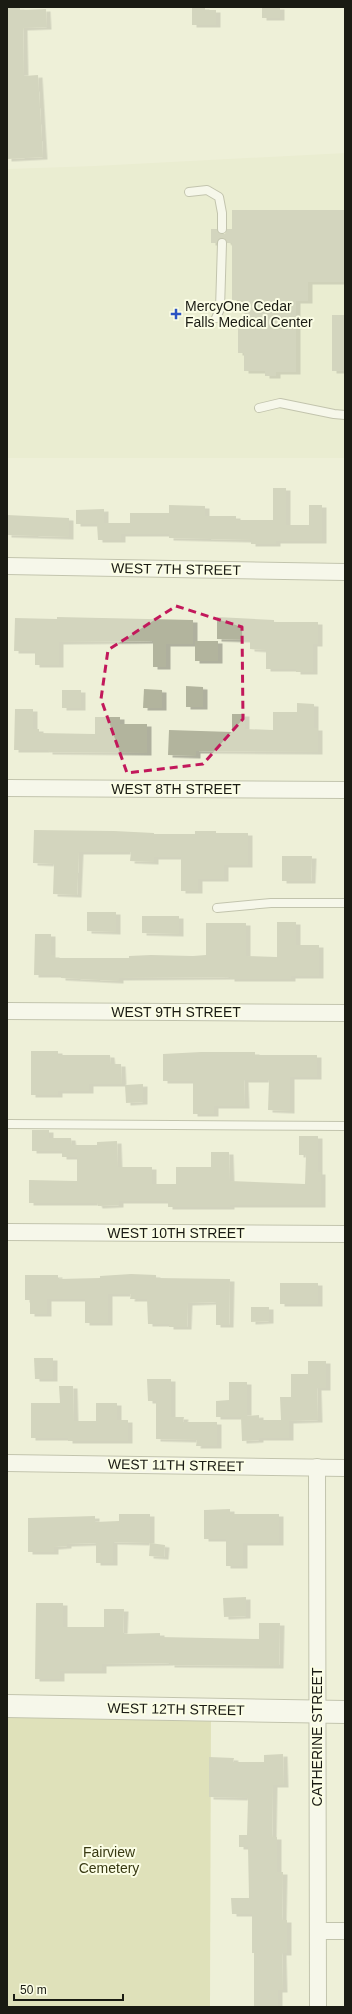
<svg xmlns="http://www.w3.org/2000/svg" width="352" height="2014" viewBox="0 0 352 2014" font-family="Arial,sans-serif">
<defs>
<filter id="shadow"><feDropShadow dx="4.5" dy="2.5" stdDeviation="0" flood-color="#0004"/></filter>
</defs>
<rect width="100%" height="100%" fill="#eef0d8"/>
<polygon fill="#e5e8c8" points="345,153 345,458 7,458 7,169 94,166"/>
<polygon fill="#cccf94" points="7,1712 211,1712 210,2007 7,2007"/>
<g fill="#b2b49d" filter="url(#shadow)">
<polygon points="7,7 20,7 20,10 46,9 47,27 23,28 24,76 38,75 43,157 7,159"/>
<polygon points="192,7 205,7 205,10 216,10 216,25 192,25"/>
<rect x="262" y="7" width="18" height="11"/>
<polygon points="232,210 345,210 345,282 308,282 308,301 296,301 296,372 276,372 276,376 265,376 265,371 244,371 244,353 238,353 238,327 244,327 245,300 232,300 232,243 227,243 225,239 222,238 217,243 211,243 211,229 217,229 222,234 225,234 227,229 232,229"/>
<rect x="332" y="315" width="13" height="56"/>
<polygon points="273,488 286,488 286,525 309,525 309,505 322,505 322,541 276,541 276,544 251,544 251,540 169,538 169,534 121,534 121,540 98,540 97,524 76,524 76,510 104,509 104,523 130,523 130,513 169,513 169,505 205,506 205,516 236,516 236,520 273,520"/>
<polygon points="7,515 69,518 69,537 7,535"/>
<polygon points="57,617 193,620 193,644 166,644 166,667 153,667 153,641 59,642 59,665 35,665 35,651 14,651 15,618 57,619"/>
<polygon points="217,617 274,620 274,622 318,622 318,644 313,644 313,672 296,672 296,669 266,669 266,650 250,649 250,640 217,639"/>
<rect x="195" y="641" width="23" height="20"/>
<polygon points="186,686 203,687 203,707 186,707"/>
<polygon points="144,689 162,690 162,708 143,708"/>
<rect x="62" y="690" width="19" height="18"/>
<polygon points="297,703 314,704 314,728 318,728 318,752 196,751 196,756 168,755 169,730 232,732 232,714 245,714 245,729 273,730 273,712 297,712"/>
<polygon points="15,709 33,709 33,729 39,729 39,733 95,734 95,717 120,717 120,724 147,724 147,753 48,752 48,750 14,750"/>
<polygon points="34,830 114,831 154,833 154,834 195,834 195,831 216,831 216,833 248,833 248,865 224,865 224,879 198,879 198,891 181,891 181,857 154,857 154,862 130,861 131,852 79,852 77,895 53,894 54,864 33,863"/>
<polygon points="282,856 312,856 311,881 282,881"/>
<polygon points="87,912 116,912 116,932 87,931"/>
<polygon points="142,916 179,916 179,934 142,933"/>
<polygon points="277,922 296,922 296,945 319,945 319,976 291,976 291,979 230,979 230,977 119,978 119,981 61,978 61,975 34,975 35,934 51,934 51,955 55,955 55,958 129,958 129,956 151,955 193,956 206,955 206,923 246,923 246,956 277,957"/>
<polygon points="31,1051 58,1051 58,1055 110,1055 111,1064 121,1064 122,1084 89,1084 89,1091 58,1091 58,1095 31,1095"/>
<polygon points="201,1052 255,1052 255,1055 317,1055 317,1077 290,1077 290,1111 268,1110 269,1080 244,1080 245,1106 214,1106 214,1114 193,1114 193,1081 163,1081 163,1054"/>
<polygon points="143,1084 143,1102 126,1103 125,1085"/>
<polygon points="32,1130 49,1130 49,1138 71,1138 72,1145 97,1145 97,1142 117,1141 118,1167 152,1167 152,1184 176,1184 176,1167 211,1167 211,1152 229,1152 230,1181 305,1184 306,1155 299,1155 299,1136 318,1136 318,1172 321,1172 321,1205 230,1205 230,1207 168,1207 168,1201 119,1201 119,1205 98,1206 97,1203 29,1203 29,1180 77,1181 77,1157 62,1157 62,1151 32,1151"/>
<polygon points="131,1274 156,1275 156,1278 230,1279 229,1325 216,1325 216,1302 188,1303 187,1327 169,1327 169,1324 148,1324 147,1299 130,1299 131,1294 108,1294 108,1323 85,1323 85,1299 47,1299 47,1314 30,1314 30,1300 25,1300 25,1275 58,1275 58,1279 100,1278 100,1276"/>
<rect x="280" y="1283" width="38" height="21"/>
<polygon points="251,1307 269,1307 269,1321 251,1322"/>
<polygon points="34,1358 53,1358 53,1379 35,1379"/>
<polygon points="308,1361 326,1361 326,1388 317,1388 318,1420 289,1421 289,1438 259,1438 259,1440 242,1441 241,1417 216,1417 216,1401 229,1400 229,1382 247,1382 247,1416 259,1415 259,1420 281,1420 280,1397 291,1397 291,1374 308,1374"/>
<polygon points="147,1379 171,1379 171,1417 184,1417 183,1422 217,1422 217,1446 196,1446 197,1440 156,1439 156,1401 148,1401"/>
<polygon points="59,1386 73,1386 74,1421 96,1421 96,1403 117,1403 117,1420 128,1420 128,1441 68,1441 68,1438 31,1438 31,1403 60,1403"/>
<polygon points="230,1509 230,1514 279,1514 279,1543 243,1543 243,1566 226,1566 226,1539 204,1539 204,1510"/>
<polygon points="119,1514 150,1514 150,1543 113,1542 113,1563 96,1563 96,1543 67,1544 67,1546 54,1547 54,1552 28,1552 28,1518 95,1516 95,1522 119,1521"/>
<polygon points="150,1543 165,1545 164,1557 149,1556"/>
<polygon points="246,1597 246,1616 224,1617 223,1598"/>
<polygon points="36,1603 63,1603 63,1627 104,1627 104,1609 124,1609 123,1634 160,1633 160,1637 259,1639 259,1623 280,1623 279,1666 170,1665 170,1663 102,1664 102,1671 60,1671 60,1679 35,1679"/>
<polygon points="283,1754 284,1785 273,1785 272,1837 277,1837 277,1872 283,1872 282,1920 287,1920 287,1953 282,1953 283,1990 278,1990 278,2007 254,2007 254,1953 252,1953 252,1914 232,1914 231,1898 249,1898 248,1847 239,1847 239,1835 247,1835 248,1798 209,1797 209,1757 234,1758 233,1762 264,1762 264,1755"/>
</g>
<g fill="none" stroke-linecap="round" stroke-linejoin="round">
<defs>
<g id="service">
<polyline points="189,192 207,190 219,197 222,213 222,229"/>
<polyline points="216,318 220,309 222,243"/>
<polyline points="259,408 280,403 334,414 345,415"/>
<polyline points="217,908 271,903 345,903"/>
<polyline points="7,1124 345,1126"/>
</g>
<g id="minor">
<polyline points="7,566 345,572"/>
<polyline points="7,788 345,790"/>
<polyline points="7,1011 345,1013"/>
<polyline points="7,1232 345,1234"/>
<polyline points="7,1463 345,1468"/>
<polyline points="317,1467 318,2007"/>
<polyline points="318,1931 345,1931"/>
</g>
<polyline id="secondary" points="7,1706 345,1712"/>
</defs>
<use href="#service" stroke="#8d8f79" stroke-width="10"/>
<use href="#minor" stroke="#8d8f79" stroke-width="18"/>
<use href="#secondary" stroke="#8d8f79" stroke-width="24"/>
<use href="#service" stroke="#fff" stroke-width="8"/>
<use href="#minor" stroke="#fff" stroke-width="16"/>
<use href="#secondary" stroke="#fff" stroke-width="22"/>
</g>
<path d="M0 0H352V2014H0ZM176,606L242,627L243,719L203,764L127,773L101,699L108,650Z" fill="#eef0d8" fill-opacity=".55" fill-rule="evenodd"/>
<path fill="none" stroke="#c2185b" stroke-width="3" stroke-dasharray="8 5" stroke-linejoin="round" d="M176,606L242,627L243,719L203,764L127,773L101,699L108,650Z"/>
<path fill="#2c53c2" stroke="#fbfde5" stroke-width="1.5" d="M174 308h4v4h4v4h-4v4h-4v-4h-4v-4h4z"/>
<g text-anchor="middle" stroke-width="4" stroke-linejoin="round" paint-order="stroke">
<g font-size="14" fill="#1a1b13" stroke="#fbfde5" text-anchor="start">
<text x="185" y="311">MercyOne Cedar<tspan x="185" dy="16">Falls Medical Center</tspan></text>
</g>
<g font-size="14" fill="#1a1b13" stroke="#fbfde5">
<text transform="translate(176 569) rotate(1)" y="5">WEST 7TH STREET</text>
<text x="176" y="794">WEST 8TH STREET</text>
<text x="176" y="1017">WEST 9TH STREET</text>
<text x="176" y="1238">WEST 10TH STREET</text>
<text transform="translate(176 1465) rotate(1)" y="5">WEST 11TH STREET</text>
<text transform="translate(176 1709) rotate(1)" y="5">WEST 12TH STREET</text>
<text transform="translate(317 1737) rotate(-90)" y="5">CATHERINE STREET</text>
</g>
<g font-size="14" fill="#383912" stroke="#fbfde5">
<text x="109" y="1857">Fairview<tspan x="109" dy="16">Cemetery</tspan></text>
</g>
</g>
<rect width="352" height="2014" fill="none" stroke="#1a1b13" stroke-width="16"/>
<path d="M14 1994v6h109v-6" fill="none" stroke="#1a1b13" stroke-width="2"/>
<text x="20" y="1994" font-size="12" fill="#1a1b13" stroke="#fbfde5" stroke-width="3" paint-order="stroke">50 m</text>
</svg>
